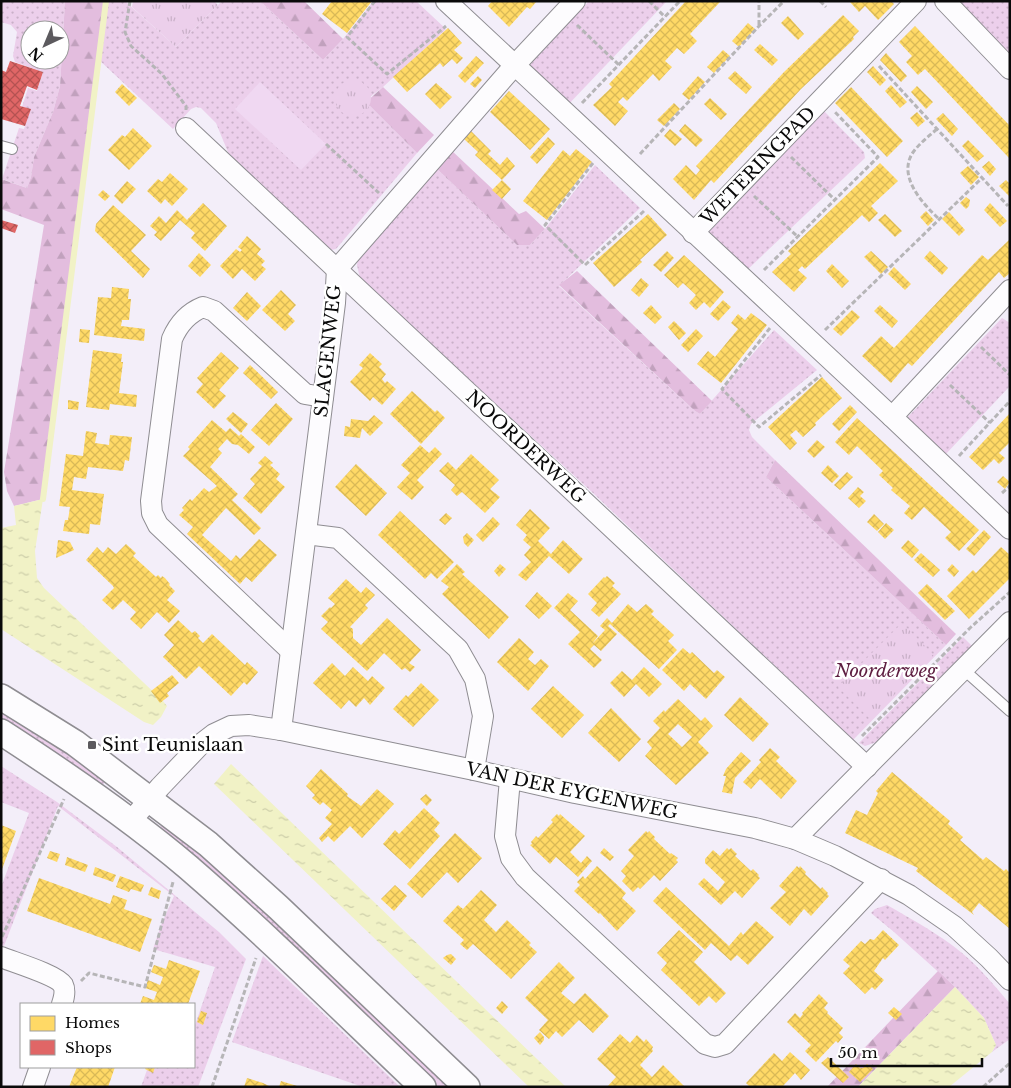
<svg xmlns="http://www.w3.org/2000/svg" width="1011" height="1088" viewBox="0 0 1011 1088" font-family="'Libre Baskerville',serif">
<defs>
<pattern id="grass-dots" width="8" height="8" patternUnits="userSpaceOnUse" patternTransform="scale(1.25)"><rect width="8" height="8" fill="#eccfeb"/><path d="M2 2h.1M6 6h.1" fill="none" stroke="#c9b0c8" stroke-width="1.8" stroke-linecap="round"/></pattern>
<pattern id="forest-firs" width="22" height="20" patternUnits="userSpaceOnUse" patternTransform="scale(1.25)"><rect width="22" height="20" fill="#e3bdde"/><path d="M5 1l3.5 6h-7zM16 11l3.5 6h-7z" fill="#c1a1bd"/></pattern>
<pattern id="park-tufts" width="24" height="20" patternUnits="userSpaceOnUse" patternTransform="scale(1.25)"><rect width="24" height="20" fill="#eccfeb"/><path d="M3 7l-1-3M5 7V3M7 7l1-3M15 17l-1-3M17 17v-4M19 17l1-3" fill="none" stroke="#c9b0c8"/></pattern>
<pattern id="water-ripples" width="26" height="14" patternUnits="userSpaceOnUse" patternTransform="scale(1.25)"><rect width="26" height="14" fill="#f1f2c6"/><path d="M2 4q2-2 4 0t4 0M15 11q2-2 4 0t4 0" fill="none" stroke="#cdcea9"/></pattern>
<pattern id="homes-cross-hatch" width="8" height="8" patternUnits="userSpaceOnUse" patternTransform="scale(1.25)"><rect width="8" height="8" fill="#ffd966"/><path d="M0 0l8 8M0 8l8-8" fill="none" stroke="#d9b957"/></pattern>
<pattern id="shops-cross-hatch" width="8" height="8" patternUnits="userSpaceOnUse" patternTransform="scale(1.25)"><rect width="8" height="8" fill="#e06666"/><path d="M0 0l8 8M0 8l8-8" fill="none" stroke="#b45252"/></pattern>
</defs>
<rect width="100%" height="100%" fill="#f3eef9"/>
<g fill="url(#grass-dots)" fill-rule="evenodd">
<path d="M1,1H65L60,86L53,112L34,157L31,177L27,188L2,179L19,128L24,129L30,110L22,107L28,88L37,91L43,72L15,62L13,56L17,32L11,25L1,22ZM30,30H60V60H30Z"/>
<polygon points="106,1 125,1 176,47 222,1 260,1 323,60 343,39 374,1 416,1 446,29 383,87 370,97 366,102 417,153 336,249 331,250 325,247 230,157 216,123 201,108 196,107 191,109 173,129 98,59"/>
<polygon points="589,1 667,1 565,108 528,67"/>
<polygon points="957,1 1010,1 1010,57"/>
<polygon points="823,110 864,152 865,158 745,272 706,232"/>
<polygon points="595,165 640,208 559,286 695,411 700,414 774,330 817,370 751,424 749,430 752,437 775,460 766,477 946,645 853,740 593,493 360,279 357,265 358,257 435,167 517,245 530,245 545,229"/>
<polygon points="1002,318 1010,323 1010,386 944,456 905,420"/>
<polygon points="963,637 972,646 877,742 865,746 859,743"/>
<polygon points="1,703 109,776 100,789 1,724"/>
<polygon points="1,766 57,802 117,847 219,932 246,959 198,1087 141,1087 148,1067 194,1067 194,1028 215,967 153,949 162,923 174,896 58,806 4,946 1,945 1,887 29,813 1,802"/>
<polygon points="168,821 456,1087 432,1087 158,830 163,823"/>
<path d="M887,905C913,920 939,934 962,953C980,968 995,986 1010,1004V1039L992,1052L996,1045L984,1018L955,987L894,932L871,913L875,909Z"/>
<polygon points="263,956 400,1087 363,1087 232,1042"/>
</g>
<g fill="url(#forest-firs)">
<polygon points="65,1 106,1 43,499 14,506 7,491 4,472 44,225 1,209 1,179 27,188 31,177 34,157 53,112 60,86"/>
<polygon points="260,1 304,1 343,39 323,60"/>
<polygon points="383,87 434,135 417,153 366,102"/>
<polygon points="450,149 519,214 526,211 545,229 530,245 517,245 435,167"/>
<polygon points="577,271 712,401 700,414 695,411 559,285"/>
<polygon points="775,460 956,634 946,645 766,477"/>
<polygon points="938,971 955,987 858,1087 827,1087"/>
</g>
<g fill="url(#park-tufts)">
<polygon points="133,1 214,1 218,5 176,47 132,7"/>
<circle cx="353" cy="98" r="18"/>
<polygon points="902,623 934,655 870,719 838,687"/>
</g>
<polygon fill="#f0d8f2" points="260,82 326,144 301,170 235,109"/>
<g fill="url(#water-ripples)">
<polygon points="43,499 35,551 37,578 44,588 163,701 167,706 161,717 153,725 144,722 1,629 1,528 16,525 14,506"/>
<polygon points="231,764 566,1087 529,1087 214,784"/>
<polygon points="955,987 984,1018 996,1045 992,1052 949,1087 858,1087"/>
</g>
<g fill="url(#homes-cross-hatch)" fill-rule="evenodd">
<polygon points="332,1 337,2 372,1 347,33 322,14"/>
<polygon points="492,1 537,1 530,9 527,7 509,27 488,6"/>
<polygon points="686,1 721,1 690,34 697,41 684,54 677,48 665,61 672,67 659,81 653,74 627,101 623,97 618,102 628,111 615,126 593,105 612,87 609,84"/>
<polygon points="849,1 891,1 894,4 878,20 865,6 859,12"/>
<polygon points="843,15 859,31 853,37 854,39 801,89 714,183 711,180 694,200 673,179 686,165 696,175 700,170 696,166 784,72"/>
<polygon points="788,16 804,34 798,40 781,23"/>
<polygon points="748,23 755,29 739,47 732,41"/>
<polygon points="915,26 1010,126 1010,159 925,69 918,75 906,62 912,56 899,42"/>
<polygon points="448,28 462,43 454,50 463,58 457,64 452,59 443,67 440,63 407,92 393,77"/>
<polygon points="760,44 778,60 772,66 754,50"/>
<polygon points="723,50 730,56 714,73 707,67"/>
<polygon points="886,53 907,76 901,82 880,60"/>
<polygon points="476,56 484,63 465,83 458,76"/>
<polygon points="873,66 886,80 880,86 867,72"/>
<polygon points="735,71 752,87 746,94 728,78"/>
<polygon points="478,76 482,80 475,88 470,84"/>
<polygon points="698,76 705,82 689,100 682,94"/>
<polygon points="436,83 452,97 440,109 425,94"/>
<polygon points="122,84 137,98 129,106 115,92"/>
<polygon points="891,85 907,102 900,108 885,91"/>
<polygon points="917,86 933,102 926,109 911,92"/>
<polygon points="851,87 903,141 887,157 835,103"/>
<polygon points="509,91 550,129 530,150 490,112"/>
<polygon points="710,98 727,114 721,120 704,104"/>
<polygon points="674,103 680,109 664,126 657,120"/>
<polygon points="917,112 925,121 918,127 910,118"/>
<polygon points="943,113 958,129 952,136 936,119"/>
<polygon points="685,124 703,140 696,147 679,131"/>
<polygon points="133,128 152,146 129,170 108,150 122,135 125,137"/>
<polygon points="670,129 682,139 675,146 664,136"/>
<polygon points="471,131 491,151 488,154 500,165 507,157 515,166 502,180 511,189 502,199 492,190 502,180 475,155 478,152 464,139"/>
<polygon points="548,137 555,144 537,164 530,157"/>
<polygon points="968,140 984,156 977,162 962,146"/>
<polygon points="576,149 592,162 547,220 523,201 563,150 570,156"/>
<polygon points="989,161 996,169 990,176 982,167"/>
<polygon points="880,163 898,181 871,206 878,213 869,222 862,215 805,269 802,266 798,270 807,278 794,292 772,272 791,254 788,251"/>
<polygon points="968,166 979,177 971,185 960,173"/>
<polygon points="170,173 188,189 172,206 165,199 161,204 147,191 158,179 162,182"/>
<polygon points="1006,180 1010,184 1010,197 999,186"/>
<polygon points="127,181 136,189 122,204 114,196"/>
<polygon points="103,190 110,196 105,201 98,195"/>
<polygon points="966,197 970,200 969,206 966,209 960,203"/>
<polygon points="203,203 227,226 205,251 191,238 195,233 180,220 161,241 154,235 157,232 150,226 159,216 166,223 177,210 187,220"/>
<polygon points="990,203 1007,221 1000,227 984,210"/>
<polygon points="113,205 146,235 131,251 150,269 143,278 95,231 96,224"/>
<polygon points="926,211 934,220 928,226 920,217"/>
<polygon points="949,212 965,230 959,236 942,219"/>
<polygon points="648,214 667,235 640,260 642,262 614,287 593,263"/>
<polygon points="885,214 902,231 895,237 878,220"/>
<polygon points="247,236 261,249 257,254 265,261 261,265 266,269 255,281 242,269 233,279 220,266 236,249 240,252 242,250 238,247"/>
<polygon points="1010,239 1010,273 1004,278 999,272 912,366 908,363 891,383 862,356 881,336 894,348 982,255 988,260"/>
<polygon points="667,251 674,258 661,272 653,265"/>
<polygon points="871,251 888,267 881,274 864,257"/>
<polygon points="930,251 948,268 942,275 924,258"/>
<polygon points="199,253 211,265 200,277 188,266"/>
<polygon points="684,255 724,292 710,308 704,302 696,310 689,303 696,295 683,283 678,288 664,275"/>
<polygon points="832,264 849,281 842,288 826,271"/>
<polygon points="894,267 911,284 905,290 888,274"/>
<polygon points="641,278 649,285 639,297 631,290"/>
<polygon points="112,287 129,289 128,299 131,299 129,320 122,320 121,326 145,329 144,341 94,335 98,297 111,298"/>
<polygon points="281,290 296,305 288,314 295,321 285,331 262,310"/>
<polygon points="247,292 261,306 247,321 233,308"/>
<polygon points="723,300 731,307 718,321 710,314"/>
<polygon points="651,305 662,317 655,324 643,313"/>
<polygon points="880,305 898,321 892,328 874,311"/>
<polygon points="852,310 860,317 841,336 833,329"/>
<polygon points="751,313 767,325 721,383 697,364 708,351 715,357 738,329 731,323 738,314 745,320"/>
<polygon points="674,321 686,333 679,340 668,327"/>
<polygon points="80,329 90,330 89,343 79,342"/>
<polygon points="696,329 703,336 688,352 681,345"/>
<polygon points="93,350 122,354 121,362 123,362 119,393 137,395 136,407 110,404 109,410 86,407"/>
<polygon points="221,352 239,368 219,390 226,396 214,409 196,392 203,384 197,378"/>
<polygon points="370,353 382,364 379,367 386,374 382,379 385,383 387,381 396,389 382,405 373,397 370,401 350,382 363,368 359,365"/>
<polygon points="250,365 278,392 271,399 243,373"/>
<polygon points="822,377 842,398 815,423 816,425 803,437 796,430 790,435 797,443 790,450 768,427"/>
<polygon points="412,391 435,412 437,410 445,418 421,444 390,414"/>
<polygon points="68,400 79,402 78,410 68,409"/>
<polygon points="276,403 293,419 269,446 251,430"/>
<polygon points="850,405 857,412 839,431 832,424"/>
<polygon points="233,412 248,424 241,433 226,419"/>
<polygon points="1010,413 1010,442 999,453 1005,458 999,464 994,459 983,470 969,457"/>
<polygon points="374,415 383,423 370,436 362,428 360,438 344,436 345,426 350,427 351,419 368,421"/>
<polygon points="857,418 979,530 959,551 945,538 951,532 924,507 912,520 904,513 910,506 891,490 893,488 879,475 883,471 857,446 849,455 835,442"/>
<polygon points="212,420 226,432 230,428 239,436 241,434 255,447 249,454 238,445 232,444 227,439 218,449 222,453 210,467 238,494 232,500 261,528 254,535 226,508 202,535 231,561 236,555 240,559 259,539 277,555 252,582 246,577 240,584 187,534 193,527 179,515 184,510 182,508 190,499 192,501 204,488 209,492 217,486 183,456 190,449 188,447"/>
<polygon points="86,431 97,433 95,443 109,445 110,435 132,437 129,461 125,460 123,471 88,467 86,479 74,477 72,490 104,494 100,525 90,524 89,534 63,531 65,520 68,520 70,507 59,506 66,454 83,456"/>
<polygon points="817,440 825,447 814,458 807,451"/>
<polygon points="420,445 429,453 435,447 442,454 417,480 424,487 412,500 397,487 410,473 401,465"/>
<polygon points="471,454 499,480 490,489 500,497 485,513 462,492 457,496 451,490 455,485 439,471 448,462 456,470"/>
<polygon points="265,456 273,463 270,465 280,474 276,479 285,487 261,514 243,498 255,484 250,479 262,466 258,463"/>
<polygon points="356,464 387,493 366,516 335,487"/>
<polygon points="828,465 839,476 832,483 821,473"/>
<polygon points="847,472 853,477 840,490 834,485"/>
<polygon points="1003,476 1010,482 1005,489 997,482"/>
<polygon points="858,487 864,492 860,496 866,501 859,508 848,498"/>
<polygon points="530,509 550,528 538,541 551,554 563,540 583,559 569,574 549,556 526,581 518,575 531,562 524,555 531,547 523,540 527,535 516,525"/>
<polygon points="400,511 454,562 437,579 431,573 425,579 378,535"/>
<polygon points="446,513 452,518 445,525 439,520"/>
<polygon points="874,514 884,524 877,531 867,522"/>
<polygon points="493,517 500,524 483,542 476,535"/>
<polygon points="886,523 894,530 885,539 878,532"/>
<polygon points="984,530 991,537 974,556 966,549"/>
<polygon points="467,533 474,540 468,547 464,543 463,537"/>
<polygon points="58,540 70,542 74,550 56,558"/>
<polygon points="908,540 919,550 912,558 901,548"/>
<polygon points="126,544 136,553 133,556 156,577 158,575 161,578 162,576 165,578 170,584 169,585 175,591 167,600 180,611 169,623 157,612 141,629 130,619 136,612 123,600 113,610 102,600 114,588 113,586 86,560 97,547 103,553 108,547 116,554"/>
<polygon points="1001,547 1010,555 1010,578 969,619 947,596 973,570 976,573"/>
<polygon points="921,553 940,570 933,577 914,560"/>
<polygon points="457,564 465,572 462,574 509,617 489,639 442,594 449,587 441,581"/>
<polygon points="500,564 506,569 499,577 494,571"/>
<polygon points="952,564 959,571 954,577 947,570"/>
<polygon points="607,576 615,583 612,586 621,594 599,617 591,610 597,603 588,594 604,577 605,578"/>
<polygon points="346,579 361,593 366,587 375,595 365,605 368,608 350,627 353,629 353,638 361,645 387,618 421,650 409,663 415,667 410,672 405,668 402,670 384,653 367,671 321,629 328,622 321,616 330,607 331,608 335,604 328,598"/>
<polygon points="927,584 955,611 945,620 918,593"/>
<polygon points="537,592 552,606 539,619 525,606"/>
<polygon points="568,593 578,601 570,610 598,636 592,644 605,630 600,626 607,618 612,623 628,604 637,612 646,604 654,611 651,614 674,635 668,641 677,650 659,669 610,624 608,626 617,634 601,651 594,645 590,649 602,660 594,668 568,644 580,632 554,608"/>
<polygon points="178,620 192,633 195,631 200,636 198,638 203,643 212,634 245,665 247,662 258,672 247,685 244,682 231,696 199,666 186,679 163,657 174,645 164,635"/>
<polygon points="519,638 534,652 528,659 535,665 541,659 549,666 528,691 497,662"/>
<polygon points="683,648 690,654 692,652 714,673 717,670 725,677 706,699 690,684 684,691 662,670"/>
<polygon points="332,663 345,676 353,667 368,681 372,676 385,688 370,705 364,698 356,707 349,700 341,709 313,683"/>
<polygon points="644,667 662,684 649,697 636,684 624,697 610,683 622,671 632,680"/>
<polygon points="172,675 179,683 167,693 169,696 160,703 151,691"/>
<polygon points="421,683 439,700 413,727 393,709 406,695 408,697"/>
<polygon points="553,686 584,715 562,738 531,709"/>
<polygon points="740,697 769,724 753,742 724,715"/>
<path d="M678,699L701,721L705,717L713,726L698,742L709,753L676,785L645,756L652,748L647,742L660,728L653,721L664,710L665,712ZM678,724L692,737L682,747L668,734Z"/>
<polygon points="611,708 641,739 619,762 588,733"/>
<polygon points="770,748 780,757 776,761 797,781 781,799 760,779 751,789 743,782 761,762 759,760"/>
<polygon points="741,752 751,761 735,778 732,794 722,792 726,776 723,776 726,769"/>
<polygon points="321,769 348,794 347,796 361,806 377,789 394,804 362,838 350,826 334,842 328,836 322,842 319,838 332,824 325,818 332,810 323,802 320,805 312,798 315,795 306,786"/>
<polygon points="892,772 950,821 948,824 963,837 960,840 983,860 986,857 1004,871 1006,869 1010,873 1010,929 979,903 972,912 974,915 916,871 918,868 845,833 856,810 867,815 878,793 876,791"/>
<polygon points="426,794 432,800 427,806 420,799"/>
<polygon points="424,808 440,823 434,830 440,836 410,869 383,844 395,830 399,834"/>
<polygon points="557,814 559,816 560,814 585,836 570,852 581,863 587,856 592,861 578,877 556,857 550,864 530,845 532,844 531,842 536,836 538,838 553,822 551,820"/>
<polygon points="1,825 16,831 1,872"/>
<polygon points="646,831 648,833 649,831 655,837 654,839 670,854 671,853 678,858 676,860 678,862 660,881 654,875 640,889 638,887 633,892 622,881 626,876 621,871 634,856 628,850"/>
<polygon points="455,833 482,858 458,883 447,872 422,898 407,884"/>
<polygon points="604,848 614,857 610,861 600,853"/>
<polygon points="727,848 729,850 731,848 737,854 735,856 751,871 753,869 759,875 758,876 760,878 742,898 735,891 721,905 698,884 704,878 718,891 725,882 705,863 705,859 713,850 720,856"/>
<polygon points="50,851 60,854 57,862 47,858"/>
<polygon points="67,857 88,865 85,872 65,865"/>
<polygon points="597,866 626,893 622,898 636,911 617,931 600,913 599,914 574,891 580,885 577,882 583,876 585,879"/>
<polygon points="797,866 799,868 800,866 806,872 805,874 821,889 822,887 828,893 827,894 829,896 811,916 804,909 790,926 770,908 786,892 779,886"/>
<polygon points="95,867 116,875 113,882 93,875"/>
<polygon points="120,876 144,885 141,892 131,889 129,892 116,887"/>
<polygon points="39,878 110,904 113,895 127,900 124,909 152,919 140,952 27,911"/>
<polygon points="395,885 407,896 394,911 381,899"/>
<polygon points="151,887 161,891 159,899 148,895"/>
<polygon points="666,887 729,946 741,932 743,935 756,921 774,937 748,965 737,955 731,961 711,943 705,950 653,901"/>
<polygon points="481,890 497,905 484,920 496,932 507,920 531,943 529,945 537,952 511,979 473,944 467,950 460,944 464,940 443,921 458,905 463,909"/>
<polygon points="679,930 703,952 694,962 726,993 716,1003 709,996 699,1006 661,970 667,963 657,953"/>
<polygon points="883,930 899,945 885,960 883,958 874,971 884,980 875,990 872,987 865,994 843,973 850,966 843,960 861,941 865,944 870,939 874,940"/>
<polygon points="451,954 456,959 451,965 443,958 447,955"/>
<polygon points="169,960 200,971 188,1004 140,1004 143,996 154,1000 157,992 145,988 148,980 160,985 163,977 151,972 154,965 166,969"/>
<polygon points="559,962 575,978 561,993 574,1004 585,993 609,1016 593,1033 579,1020 562,1037 556,1031 549,1039 539,1030 548,1020 525,998"/>
<polygon points="819,994 828,1003 824,1008 828,1012 827,1013 843,1028 839,1033 843,1037 838,1043 836,1041 816,1062 805,1051 811,1045 787,1022 795,1013 800,1018 803,1014 802,1013"/>
<polygon points="502,1001 508,1007 502,1014 496,1008"/>
<polygon points="894,1007 902,1014 896,1020 888,1013"/>
<polygon points="201,1011 207,1013 203,1025 197,1022"/>
<polygon points="540,1032 544,1037 544,1040 540,1045 534,1038"/>
<polygon points="620,1034 630,1043 637,1035 644,1042 646,1039 653,1047 652,1049 653,1051 640,1065 652,1077 663,1065 685,1087 607,1087 616,1077 597,1059"/>
<polygon points="790,1052 810,1070 801,1080 795,1073 782,1087 750,1087 746,1083 774,1053 782,1061"/>
<polygon points="828,1057 849,1077 843,1083 821,1063"/>
<polygon points="856,1064 860,1068 863,1068 867,1064 873,1069 860,1082 849,1072"/>
<polygon points="77,1067 115,1067 108,1087 69,1087"/>
<polygon points="146,1067 155,1067 153,1073 145,1069"/>
<polygon points="247,1078 263,1083 271,1087 244,1087"/>
<polygon points="281,1081 297,1086 297,1087 279,1087"/>
</g>
<g fill="url(#shops-cross-hatch)">
<polygon points="10,61 43,72 37,90 27,86 20,106 31,109 25,126 1,119 1,70 6,72"/>
<polygon points="1,220 18,225 15,233 1,228"/>
</g>
<g fill="none" stroke-linecap="round" stroke-linejoin="round">
<polyline stroke="#f1f2c6" stroke-width="6" points="43,499 106,1"/>
<defs>
<g id="service">
<polyline points="1,146 12,149"/>
<polyline points="963,669 1010,711"/>
</g>
<g id="minor">
<polyline points="446,1 892,417 1010,529"/>
<polyline points="945,1 1010,69"/>
<polyline points="186,128 867,767"/>
<polyline points="693,233 916,1"/>
<polyline points="892,417 1010,290"/>
<polyline points="306,534 338,538 458,649 475,679 483,716 474,770"/>
<path d="M291,651L158,525L152,513L151,501L172,339C178,325 188,313 203,307L214,311L305,394L323,397"/>
<polyline points="281,730 335,303 337,269 514,66 575,1"/>
<polyline points="510,779 505,836 511,858 525,877 705,1044 715,1047 725,1044 881,879"/>
<polyline points="131,821 160,787 201,744 214,734 231,726 249,725 281,730 474,770 575,793 755,828 795,839 835,856 909,895 954,926 989,958 1010,980"/>
<polyline points="795,839 1010,622"/>
<path d="M1,957C13,962 57,975 63,985C66,991 64,998 62,1004"/>
<polyline points="33,1087 40,1067"/>
</g>
<g id="tertiary">
<polyline points="1,697 75,743 208,844 278,907 467,1087"/>
<path d="M1,732C66,774 129,817 188,867C269,937 345,1013 423,1087"/>
</g>
</defs>
<use href="#service" stroke="#8f8d92" stroke-width="12"/>
<use href="#minor" stroke="#8f8d92" stroke-width="22"/>
<use href="#tertiary" stroke="#8f8d92" stroke-width="28"/>
<g stroke="#b6b5b7" stroke-width="3" stroke-dasharray="5 2.5" stroke-linecap="butt">
<polyline points="130,1 125,32 131,46 162,74 186,106 186,110"/>
<polyline points="375,1 347,37 387,74 446,26"/>
<polyline points="649,1 665,17"/>
<polyline points="820,1 826,7"/>
<polyline points="577,25 619,65"/>
<polyline points="759,25 759,1"/>
<polyline points="879,66 1008,206"/>
<polyline points="582,103 680,1"/>
<path d="M937,129C929,136 920,143 914,151C896,175 922,203 939,219"/>
<polyline points="326,144 379,193"/>
<polyline points="640,154 759,26 784,1"/>
<polyline points="791,157 835,200"/>
<polyline points="593,163 545,225 585,265 644,211"/>
<polyline points="754,196 798,237"/>
<polyline points="764,270 878,157 835,112"/>
<polyline points="770,328 722,389 759,427 821,375"/>
<polyline points="825,330 982,178"/>
<polyline points="981,347 1010,375"/>
<polyline points="950,385 990,423"/>
<polyline points="959,456 1010,401"/>
<polyline points="1002,493 1010,486"/>
<polyline points="862,736 970,628 1010,592"/>
<polyline points="2,937 64,799"/>
<polyline points="81,981 89,973 145,987 173,882"/>
<polyline points="212,1087 256,958"/>
<polyline points="983,1087 1010,1063"/>
</g>
<use href="#service" stroke="#fdfcfe" stroke-width="10"/>
<use href="#minor" stroke="#fdfcfe" stroke-width="20"/>
<use href="#tertiary" stroke="#fdfcfe" stroke-width="25"/>
</g>
<rect fill="#5c5a5e" stroke="#fff" stroke-width="2" x="87" y="740" width="10" height="10" rx="2.5"/>
<g text-anchor="middle" stroke-width="5" stroke-linejoin="round" paint-order="stroke">
<g font-size="18" fill="#0a0a0a" stroke="#fff">
<text transform="translate(758 166) rotate(-46)" y="6">WETERINGPAD</text>
<text transform="translate(328 351) rotate(-84)" y="6">SLAGENWEG</text>
<text transform="translate(526 447) rotate(43)" y="6">NOORDERWEG</text>
<text transform="translate(572 791) rotate(12)" y="6">VAN DER EYGENWEG</text>
</g>
<g font-size="18" font-style="italic" fill="#5e1e41" stroke="#fff">
<text x="886" y="677">Noorderweg</text>
</g>
<g font-size="18" fill="#0a0a0a" stroke="#fff" text-anchor="start">
<text x="102" y="751">Sint Teunislaan</text>
</g>
</g>
<rect width="1011" height="1088" fill="none" stroke="#0a0a0a" stroke-width="5"/>
<rect x="20" y="1003" width="175" height="65" fill="#ffffff" stroke="#9d9d9d"/>
<rect x="30" y="1016" width="25" height="15" fill="#ffd966" stroke="#9d9d9d"/>
<text x="65" y="1028" font-size="15" fill="#0a0a0a">Homes</text>
<rect x="30" y="1040" width="25" height="15" fill="#e06666" stroke="#9d9d9d"/>
<text x="65" y="1053" font-size="15" fill="#0a0a0a">Shops</text>
<g transform="translate(45 45) rotate(224)"><circle r="24" fill="#ffffff" stroke="#9d9d9d"/>
<path d="M0-4L9 19L0 12L-9 19Z" fill="#5c5a5e"/>
<text y="-8" font-size="14" font-weight="bold" text-anchor="middle" fill="#0a0a0a">N</text>
</g>
<path d="M831 1058v8h151v-8" fill="none" stroke="#0a0a0a" stroke-width="2.5"/>
<text x="838" y="1058" font-size="15" fill="#0a0a0a" stroke="#ffffff" stroke-width="4" paint-order="stroke">50 m</text>
</svg>
